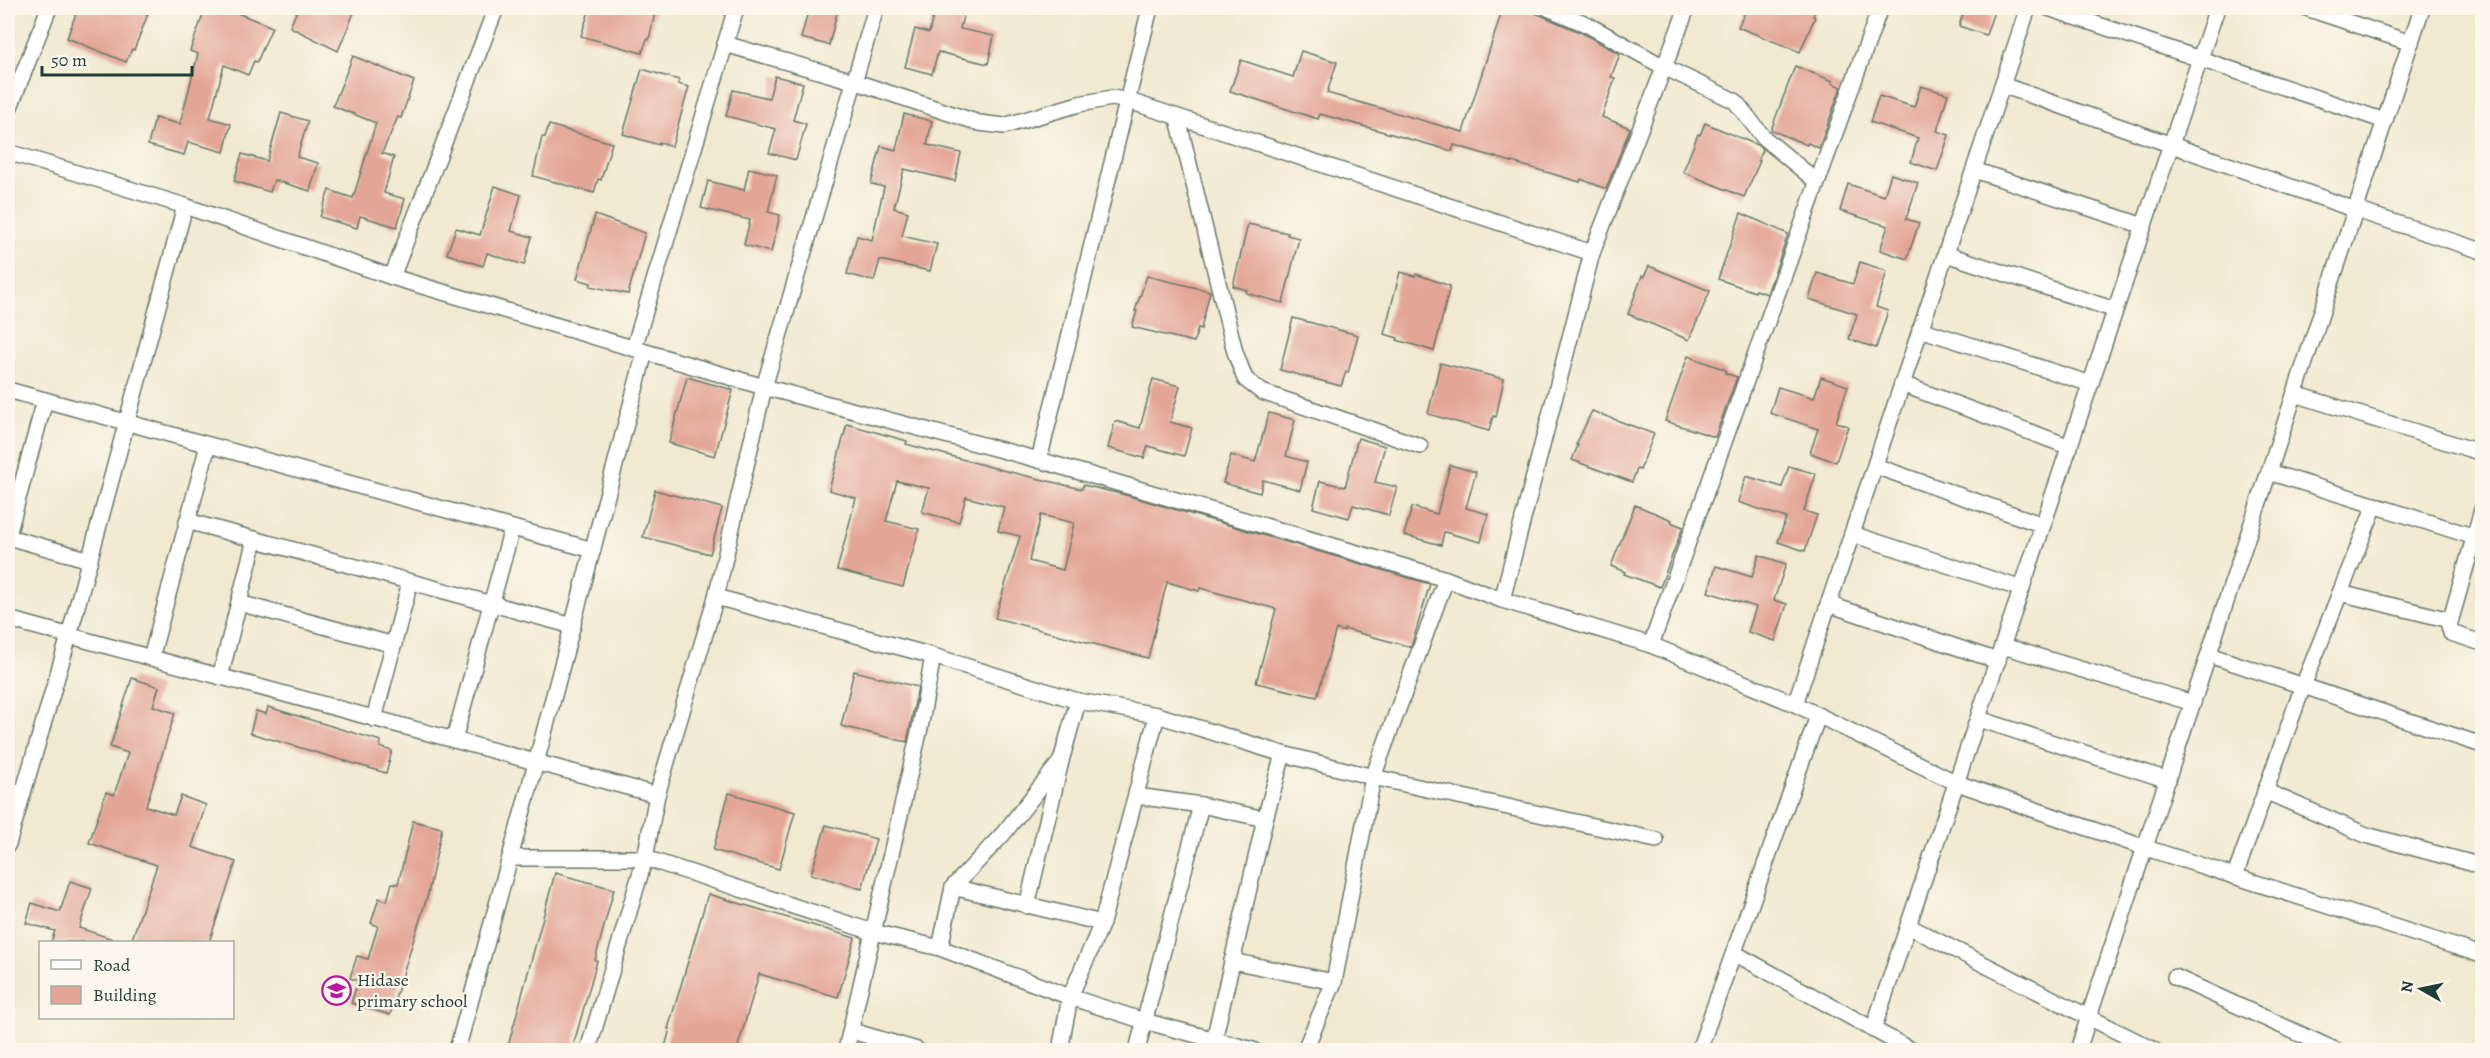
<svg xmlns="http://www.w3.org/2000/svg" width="2490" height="1058" viewBox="0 0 2490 1058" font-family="Alegreya,serif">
<rect width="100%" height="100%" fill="#fbf7ec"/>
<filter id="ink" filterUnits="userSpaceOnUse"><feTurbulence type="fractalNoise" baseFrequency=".0167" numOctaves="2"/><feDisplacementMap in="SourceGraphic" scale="12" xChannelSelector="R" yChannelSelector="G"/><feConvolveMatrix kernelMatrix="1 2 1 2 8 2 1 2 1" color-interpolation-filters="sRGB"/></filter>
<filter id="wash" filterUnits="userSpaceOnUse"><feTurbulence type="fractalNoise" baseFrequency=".008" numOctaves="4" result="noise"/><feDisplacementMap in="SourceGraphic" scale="24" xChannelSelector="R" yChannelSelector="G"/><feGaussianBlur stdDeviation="1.35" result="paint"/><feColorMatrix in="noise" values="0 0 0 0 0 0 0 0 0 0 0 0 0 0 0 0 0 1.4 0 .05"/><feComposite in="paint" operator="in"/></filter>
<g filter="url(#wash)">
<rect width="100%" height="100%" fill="#f1e9d0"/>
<g id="blocks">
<g fill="#e3a596" fill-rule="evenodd">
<polygon points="78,8 133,8 148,14 134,50 132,49 126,62 67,38"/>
<polygon points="209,8 225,8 272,27 257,62 254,61 248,75 224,65 210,118 231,124 224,152 188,142 184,155 148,145 155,118 180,124 198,54 190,51 204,12 206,13"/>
<polygon points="298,8 356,8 338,51 290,27"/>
<polygon points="590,8 656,8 649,40 647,39 642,53 581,36"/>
<polygon points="809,8 838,8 829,45 801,38"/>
<polygon points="935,8 965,8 960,29 994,36 988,64 938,52 932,74 905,67 915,29 929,33"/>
<polygon points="1503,8 1524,8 1582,33 1620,54 1611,77 1615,78 1602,117 1630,128 1606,189 1581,179 1580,182 1454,145 1452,151 1320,114 1318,119 1230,91 1241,60 1293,77 1301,51 1337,62 1327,93 1463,132"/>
<polygon points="1747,8 1817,8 1813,16 1815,17 1800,52 1738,27"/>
<polygon points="1965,8 1995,8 1986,35 1959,26"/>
<polygon points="353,56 414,81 401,118 398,117 382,153 394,157 384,193 405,199 397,227 360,216 357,228 320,217 329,190 353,198 376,123 333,106"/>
<polygon points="1795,66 1833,81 1832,83 1841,87 1819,148 1808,143 1807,145 1771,130"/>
<polygon points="642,69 679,80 678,84 689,87 672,146 659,142 659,145 623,134"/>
<polygon points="775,76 803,83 793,120 806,124 796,160 769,153 776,129 726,116 733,90 769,98"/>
<polygon points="1921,86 1948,94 1937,131 1949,135 1937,171 1911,162 1918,138 1870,122 1879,96 1914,107"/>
<polygon points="281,113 308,121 297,157 318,163 310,191 274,180 270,192 234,181 242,154 267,161"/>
<polygon points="904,114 932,121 927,145 961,153 955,181 904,169 894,208 908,212 902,236 937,244 930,271 880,260 874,281 847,274 857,236 872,240 884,187 871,184 881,146 896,150"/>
<polygon points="1705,123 1757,145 1763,150 1758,161 1760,161 1744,197 1683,172 1698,134 1700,135"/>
<polygon points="549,125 612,143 601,180 598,179 594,193 533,176 542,137 545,137"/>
<polygon points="749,168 777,175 768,212 780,215 771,252 744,245 750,220 701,208 708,181 744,190"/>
<polygon points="1891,174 1918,183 1906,219 1919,223 1907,259 1880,250 1888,226 1840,211 1848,184 1884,196"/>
<polygon points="495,186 521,195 511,231 532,237 524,265 487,253 483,266 447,254 456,228 480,235"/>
<polygon points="1741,213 1788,234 1767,294 1756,290 1755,292 1718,279"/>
<polygon points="595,215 645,233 628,294 590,286 591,283 577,279"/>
<polygon points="1248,224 1288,233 1287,235 1299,238 1283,303 1246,293 1247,290 1233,286"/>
<polygon points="1860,262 1887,271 1876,307 1888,311 1876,348 1849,339 1857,314 1809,299 1817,273 1853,284"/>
<polygon points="1649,266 1710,291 1689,340 1628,314 1642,276 1644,277"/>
<polygon points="1400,272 1415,276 1416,274 1450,286 1434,351 1397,340 1398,338 1384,334"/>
<polygon points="1147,276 1210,291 1201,329 1198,328 1194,342 1132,327 1137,311 1135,311"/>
<polygon points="1293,318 1358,335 1348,373 1346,372 1341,386 1280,370"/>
<polygon points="1688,356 1726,370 1725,373 1737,377 1715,437 1665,421"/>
<polygon points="1440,363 1504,379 1496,417 1493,416 1489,431 1428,414"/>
<polygon points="687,377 733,390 715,456 669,443"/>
<polygon points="1821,377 1848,386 1836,422 1848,426 1836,462 1810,453 1818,429 1770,413 1778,387 1814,398"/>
<polygon points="1153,379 1180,386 1170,422 1192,428 1184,456 1148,446 1144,458 1108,448 1115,421 1140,428"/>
<polygon points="1592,411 1654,434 1640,470 1637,469 1632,482 1572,460 1578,445 1576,445"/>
<polygon points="1269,413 1295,420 1286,456 1307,462 1300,490 1263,480 1260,493 1223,483 1231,455 1255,462"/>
<path d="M847,424L907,441L906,444L1002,470L1082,489L1083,485L1129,496L1430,584L1411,647L1344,629V632L1336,629L1317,697L1256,683L1276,609L1200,588L1199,591L1167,582L1148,658L995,618L1020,536L998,531L1004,507L966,497L959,522L922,512L929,488L897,481L886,521L919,529L903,587L837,570L856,498L829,490ZM1041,515L1074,523L1063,570L1029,561Z"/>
<polygon points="1358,438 1385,446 1375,482 1397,487 1389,515 1353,505 1349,518 1313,508 1320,481 1345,487"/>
<polygon points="1450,465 1476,472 1466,508 1488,514 1481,542 1444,532 1441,545 1404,535 1412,507 1437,514"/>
<polygon points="1789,466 1816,474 1804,511 1817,515 1805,551 1778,542 1786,518 1738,502 1746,476 1782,487"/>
<polygon points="655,490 722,508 710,554 643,537"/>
<polygon points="1635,505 1672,520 1671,522 1683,527 1660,587 1624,574 1625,572 1611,566"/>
<polygon points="1759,555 1786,564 1774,600 1787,604 1775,641 1748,632 1756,607 1708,592 1716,566 1752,577"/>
<polygon points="854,671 918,687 907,742 841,726"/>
<polygon points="132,678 159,687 153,706 175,713 146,806 174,815 181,796 206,805 192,847 236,862 209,942 131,942 157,865 89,843 106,792 114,795 128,753 110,747"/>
<polygon points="268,707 381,741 380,747 392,751 386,773 250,733 256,711 266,714"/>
<polygon points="729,793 795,812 779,869 713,850"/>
<polygon points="413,821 442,828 428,894 390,1015 351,1003 358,981 350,978 357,956 368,959 378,926 371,923 379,898 387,901 392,883 398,884"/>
<polygon points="826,825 876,839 862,889 811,874"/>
<polygon points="555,873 614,889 595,960 597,961 572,1050 507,1050"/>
<polygon points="70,881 92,888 79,928 113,939 113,942 51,942 55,931 26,923 32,903 60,912"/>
<polygon points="708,894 855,938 838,997 759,974 737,1050 664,1050 670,1029 668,1029"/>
</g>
</g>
</g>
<g filter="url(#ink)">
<use href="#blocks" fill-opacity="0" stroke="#68796b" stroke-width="1.5"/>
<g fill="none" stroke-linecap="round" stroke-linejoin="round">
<defs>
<g id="street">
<polyline points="1548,8 1586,24 1664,67 1735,101 1764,138 1816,181"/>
<polyline points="2048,8 2385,121"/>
<polyline points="2306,8 2411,43"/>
<polyline points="725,44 853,81 979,123 1004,126 1079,104 1112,98 1129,101 1592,253"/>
<polyline points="2002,85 2356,210 2482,251"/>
<polyline points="8,112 49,8"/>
<polyline points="1178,119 1235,352 1245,379 1262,392 1420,446"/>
<polyline points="8,152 185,206 392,277 764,387 1039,460 1446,579 1502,600 1651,645 1795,704 1957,783 2146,848 2482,955"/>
<polyline points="1974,170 2144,226"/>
<polyline points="1946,254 2115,310"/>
<polyline points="392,277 496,8"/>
<polyline points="1920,329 2091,384"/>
<polyline points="634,348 736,8"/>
<polyline points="1902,384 2070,447"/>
<polyline points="8,390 593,550"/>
<polyline points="2295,394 2482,453"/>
<polyline points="1039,460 1150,8"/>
<polyline points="1875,466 2043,525"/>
<polyline points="2269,472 2475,537"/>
<polyline points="2482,510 2449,626 2451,633 2482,643"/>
<polyline points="187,521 573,626"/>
<polyline points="1852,534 2022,589"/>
<polyline points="8,535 45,400"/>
<polyline points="8,537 90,560"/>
<polyline points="2340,593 2450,620"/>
<polyline points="716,597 933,656 1078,701 1157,715 1283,754 1373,777 1656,840"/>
<polyline points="1502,600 1592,253 1687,8"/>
<polyline points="239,603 394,645"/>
<polyline points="1828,604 1998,661"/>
<polyline points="8,619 657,795"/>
<polyline points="1651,645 1880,8"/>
<polyline points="2003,646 2193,703"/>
<polyline points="2209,655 2482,745"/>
<polyline points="151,658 208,445"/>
<polyline points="220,677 255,539"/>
<polyline points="1795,704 2028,8"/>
<polyline points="374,719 410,582"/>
<polyline points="1979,719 2168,780"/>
<polyline points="454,740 512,528"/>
<polyline points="8,790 22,794"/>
<polyline points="2265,791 2366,835 2482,866"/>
<polyline points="1136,796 1201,805 1265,819"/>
<polyline points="8,844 69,636 185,206"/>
<polyline points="510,858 645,858 873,932 940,948 1070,997 1144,1021 1253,1050"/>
<polyline points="2235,876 2303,686 2375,505"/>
<polyline points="953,887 1102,923"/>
<polyline points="1027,906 1061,761 1078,701"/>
<polyline points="1908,926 2154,1050"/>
<polyline points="940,948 953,887 1003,834 1061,761"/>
<polyline points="1734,953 1911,1050"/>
<polyline points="1232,961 1334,982"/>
<polyline points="2175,977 2335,1050"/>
<polyline points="1873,1030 2217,8"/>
<polyline points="852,1031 917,1050"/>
<polyline points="1214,1040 1265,819 1283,754"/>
<polyline points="457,1050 536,763 645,352"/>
<polyline points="588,1050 645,858 657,795 716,597 764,387 876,8"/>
<polyline points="846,1050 920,728 933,656"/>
<polyline points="1060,1050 1070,997 1102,923 1157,715"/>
<polyline points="1137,1050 1201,805"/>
<polyline points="1302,1050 1306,1047 1334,982 1373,777 1446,579"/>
<polyline points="1699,1050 1818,716"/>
<polyline points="2078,1050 2422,8"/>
</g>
</defs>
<use href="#street" stroke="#68796b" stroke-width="18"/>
<use href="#street" stroke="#fff" stroke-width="15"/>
</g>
</g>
<defs>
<symbol id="school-ring" viewBox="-11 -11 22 22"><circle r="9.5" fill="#fbf7ec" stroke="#b5179e" stroke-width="1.5"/><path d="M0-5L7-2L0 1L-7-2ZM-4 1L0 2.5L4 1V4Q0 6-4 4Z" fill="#b5179e"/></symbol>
</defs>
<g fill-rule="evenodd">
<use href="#school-ring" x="320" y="974" width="33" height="33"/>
</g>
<g text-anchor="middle" stroke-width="4.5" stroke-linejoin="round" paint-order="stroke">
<g font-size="18" fill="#1f3d34" stroke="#fbf7ec" text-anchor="start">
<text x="357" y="986">Hidase<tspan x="357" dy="21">primary school</tspan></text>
</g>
</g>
<rect width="2490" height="1058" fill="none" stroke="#fbf7ec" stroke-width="30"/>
<rect x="39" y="941" width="195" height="78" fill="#fbf7ec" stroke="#a3ada2" stroke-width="1.5"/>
<rect x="51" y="960" width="30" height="9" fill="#ffffff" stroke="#a3ada2" stroke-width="1.5"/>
<text x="93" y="971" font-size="18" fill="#1f3d34">Road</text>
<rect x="51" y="986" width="30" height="18" fill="#e3a596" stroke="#a3ada2" stroke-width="1.5"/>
<text x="93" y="1001" font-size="18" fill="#1f3d34">Building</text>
<g transform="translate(2421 989) rotate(279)" stroke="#fbf7ec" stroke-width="4.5" paint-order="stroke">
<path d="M0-4.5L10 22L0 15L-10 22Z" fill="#1f3d34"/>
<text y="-9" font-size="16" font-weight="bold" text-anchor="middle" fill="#1f3d34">N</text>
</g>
<path d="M42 66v9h150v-9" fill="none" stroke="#1f3d34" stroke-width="3"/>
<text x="51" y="66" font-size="18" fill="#1f3d34" stroke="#fbf7ec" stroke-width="4.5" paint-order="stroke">50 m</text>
</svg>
